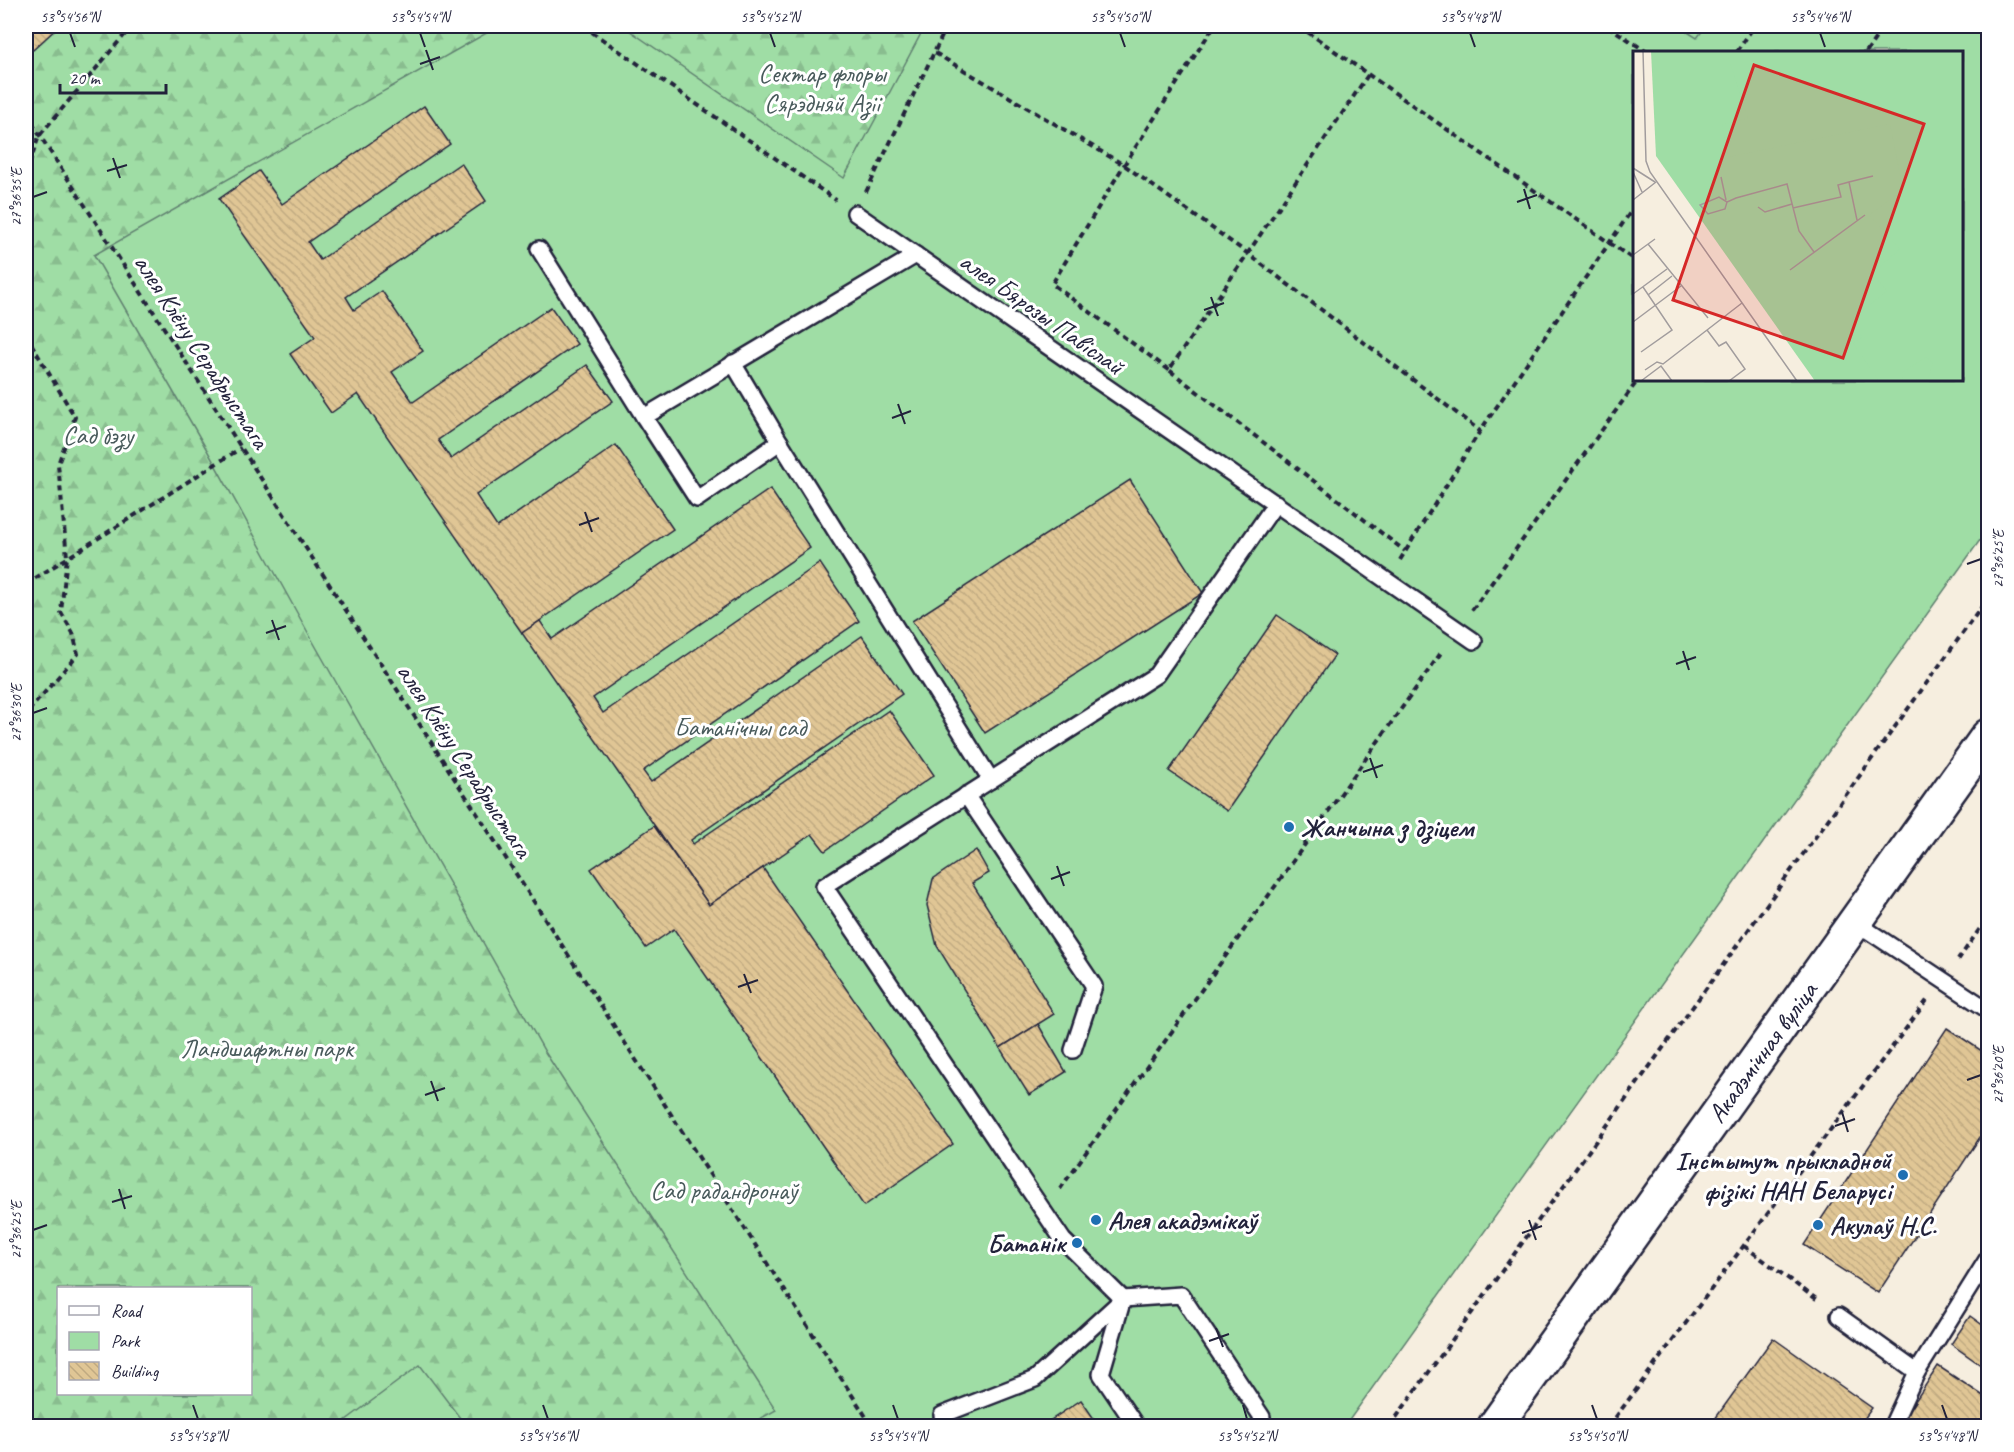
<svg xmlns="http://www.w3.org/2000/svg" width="2014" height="1452" viewBox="0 0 2014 1452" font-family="Caveat,sans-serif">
<defs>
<pattern id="forest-firs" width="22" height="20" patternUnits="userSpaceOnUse" patternTransform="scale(1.5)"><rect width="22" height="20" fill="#9fdda5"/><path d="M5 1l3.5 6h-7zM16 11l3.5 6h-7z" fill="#89bd8f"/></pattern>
<pattern id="building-back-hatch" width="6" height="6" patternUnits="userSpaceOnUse" patternTransform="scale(1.5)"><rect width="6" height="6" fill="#e0c695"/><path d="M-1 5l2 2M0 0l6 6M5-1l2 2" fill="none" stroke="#c0aa81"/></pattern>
</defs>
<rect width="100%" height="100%" fill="#f6eedf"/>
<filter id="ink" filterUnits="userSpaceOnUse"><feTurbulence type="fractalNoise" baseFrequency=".0167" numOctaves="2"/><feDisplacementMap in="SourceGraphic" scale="12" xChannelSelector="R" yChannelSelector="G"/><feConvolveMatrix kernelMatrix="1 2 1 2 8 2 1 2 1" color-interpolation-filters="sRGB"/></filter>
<g filter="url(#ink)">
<path fill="#9fdda5" stroke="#608070" stroke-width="1.5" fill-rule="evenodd" d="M26,26H1988V529L1345,1426H26ZM1634,52H1962V380H1634ZM58,1288H250V1394H58Z"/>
<g fill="url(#forest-firs)" stroke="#608070" stroke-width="1.5" fill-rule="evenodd">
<path d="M26,26H499L94,255L207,450L311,638L545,1052L776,1410L747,1426H466L420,1365L338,1426H26ZM58,1288H250V1394H58Z"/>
<polygon points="623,26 925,26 844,178"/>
<polygon points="1678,26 1706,26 1697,38"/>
</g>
<g fill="url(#building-back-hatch)" stroke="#22223b" stroke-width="1.5">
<polygon points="26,26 59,26 33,50 26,43"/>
<polygon points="424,106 450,144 308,242 320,260 461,163 486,201 346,297 354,310 382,291 423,351 392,372 413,402 551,307 577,344 438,440 451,459 587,365 613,401 476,495 497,527 616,445 673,529 522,633 358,394 331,413 290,354 315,337 219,199 259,171 282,204"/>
<polygon points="1130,480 1203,593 985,733 912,621"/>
<polygon points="770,489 810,548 593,698 603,713 820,563 859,621 643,771 651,782 862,636 902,694 691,840 693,844 889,710 934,775 825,851 812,834 709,905 522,633 540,621 552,639"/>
<polygon points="1277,615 1335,655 1227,811 1169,771"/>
<polygon points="654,826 709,905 763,868 953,1144 864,1206 674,929 646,948 591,869"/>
<polygon points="976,850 989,873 972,883 1054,1014 1000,1048 937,946 927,905 933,879"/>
<polygon points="1038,1024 1066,1072 1029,1095 1000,1048"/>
<polygon points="1947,1028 1988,1055 1988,1125 1878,1293 1804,1245"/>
<polygon points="1970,1316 1988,1329 1988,1370 1951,1344"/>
<polygon points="1773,1338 1872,1408 1859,1426 1710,1426"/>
<polygon points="1938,1366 1988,1399 1987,1426 1916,1426 1904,1418"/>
<polygon points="1081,1400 1099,1426 1042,1426"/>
</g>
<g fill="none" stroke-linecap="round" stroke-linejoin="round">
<defs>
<g id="lane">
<polyline points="855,213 1474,641"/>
<polyline points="539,249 644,417"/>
<polyline points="916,255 644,417 697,499 780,442 991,780"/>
<polyline points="733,363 780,442"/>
<polyline points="966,795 1094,986 1073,1050"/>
<polyline points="1855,922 1988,1010"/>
<polyline points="1123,1299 1063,1240 824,886 1156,675 1276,503"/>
<polyline points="1123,1299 1101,1374 1136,1426"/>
<polyline points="1839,1316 1917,1372"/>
<polyline points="942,1415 1035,1379 1123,1299 1181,1295 1262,1417 1260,1426"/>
<polyline points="1892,1426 1917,1372 1988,1258"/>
</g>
<polyline id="primary" points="1495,1426 1988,736"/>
</defs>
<use href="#lane" stroke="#22223b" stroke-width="20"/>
<use href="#primary" stroke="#22223b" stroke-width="38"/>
<g stroke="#22223b" stroke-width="4" stroke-dasharray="6 4.5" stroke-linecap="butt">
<polyline points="583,26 836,200"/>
<polyline points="1299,26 1634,260"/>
<polyline points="1608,26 1647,52"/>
<polyline points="1737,52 1754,26"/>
<polyline points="1866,52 1884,26"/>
<polyline points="935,53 1124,165 1247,253 1480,431"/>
<polyline points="1368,75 1169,370 1405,551"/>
<polyline points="26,114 872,1426"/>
<polyline points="26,174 39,136 132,26"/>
<polyline points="866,192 947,26"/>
<polyline points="26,335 75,417 58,464 67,557 61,612 73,633 78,654 26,714"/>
<polyline points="1169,370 1052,284 1124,165 1214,26"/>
<polyline points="1400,560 1480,431 1634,207"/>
<polyline points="26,584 241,448"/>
<polyline points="1472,610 1638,380"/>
<polyline points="1958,960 1988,917"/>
<polyline points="1060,1189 1443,650"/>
<polyline points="1744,1246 1819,1301"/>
<polyline points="1390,1426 1988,598"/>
<polyline points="1609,1426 1928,999"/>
</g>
<use href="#lane" stroke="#fff" stroke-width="15"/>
<use href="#primary" stroke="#fff" stroke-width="33"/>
</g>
</g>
<path fill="none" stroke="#22223b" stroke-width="2" d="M70,33L75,47M420,33L425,47M770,33L775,47M1120,33L1125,47M1470,33L1475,47M1820,33L1825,47M426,50L433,70M420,64L440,57M113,158L120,178M107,171L127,165M1524,189L1530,209M33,197L47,192M1517,202L1537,195M1211,297L1218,316M1204,310L1224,303M898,404L905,424M892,418L911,411M585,512L592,532M579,525L599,518M1967,564L1981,559M272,620L279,640M266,633L286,626M1683,651L1689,670M1676,664L1696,657M33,713L47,708M1370,758L1377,778M1363,772L1383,765M1057,866L1064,886M1051,879L1070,872M744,974L751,993M738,987L758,980M1967,1080L1981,1075M431,1081L438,1101M425,1095L445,1088M1842,1112L1848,1132M1835,1126L1855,1119M119,1189L125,1209M112,1202L132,1196M1529,1220L1536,1240M33,1230L47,1225M1522,1233L1542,1226M1216,1328L1223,1347M1209,1341L1229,1334M193,1405L198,1419M543,1405L548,1419M893,1405L898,1419M1243,1405L1247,1419M1592,1405L1597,1419M1942,1405L1947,1419"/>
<g fill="#1f6fb2" stroke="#fff" stroke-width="2">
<circle cx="1289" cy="827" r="6"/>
<circle cx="1903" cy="1175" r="6"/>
<circle cx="1096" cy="1220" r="6"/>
<circle cx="1818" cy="1225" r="6"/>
<circle cx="1077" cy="1243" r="6"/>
</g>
<g text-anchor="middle" stroke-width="6" stroke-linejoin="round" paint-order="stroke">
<g font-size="26" fill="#485a5b" stroke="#fff">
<text x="822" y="82">Сектар флоры<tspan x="822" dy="30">Сярэдняй Азіі</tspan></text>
<text x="98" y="444">Сад бэзу</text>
<text x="740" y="736">Батанічны сад</text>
<text x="267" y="1057">Ландшафтны парк</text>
<text x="724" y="1199">Сад радандронаў</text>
</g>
<g font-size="26" fill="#22223b" stroke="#fff">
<text transform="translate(1042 313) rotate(35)" y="9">алея Бярозы Павіслай</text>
<text transform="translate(202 351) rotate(57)" y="9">алея Клёну Серабрыстага</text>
<text transform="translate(465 760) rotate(57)" y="9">алея Клёну Серабрыстага</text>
<text transform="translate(1762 1052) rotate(-54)" y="9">Акадэмічная вуліца</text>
</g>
<g font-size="26" font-weight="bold" fill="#22223b" stroke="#fff" text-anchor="start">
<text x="1301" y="836">Жанчына з дзіцем</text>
<text x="1891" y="1169" text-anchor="end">Інстытут прыкладной<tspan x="1891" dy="30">фізікі НАН Беларусі</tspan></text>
<text x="1108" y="1229">Алея акадэмікаў</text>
<text x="1830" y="1234">Акулаў Н.С.</text>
<text x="1065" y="1252" text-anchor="end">Батанік</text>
</g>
</g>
<g transform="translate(1633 51)">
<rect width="330" height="330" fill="#f6eedf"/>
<path d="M18,0H330V330H182L23,105Z" fill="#9fdda5"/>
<path d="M93,0H330V330H246L220,292L229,286L218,269L254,240L239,222L267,198L236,164L270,139L257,73L95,106L89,74L115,67Z" fill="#9fdda5"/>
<path d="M293,306L300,312L295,328L269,330L270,321Z" fill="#9fdda5"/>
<path fill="none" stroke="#a19c9d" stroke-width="1.5" d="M10,0L13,110L17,121L164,330M0,117L22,131M0,121L9,141M88,126L93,149M216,131L240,125M0,149L23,131M94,151L86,146L67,154L75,163L92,158L94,151L103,147L154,133L166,180L181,201M125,156L132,161L159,153M160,157L208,146L205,134L216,131L224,169M15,193L75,267M0,204L22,188M157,219L232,164M0,243L34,218M15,244L39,225M0,271L48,235M74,279L86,295L93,291L112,318L96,330M8,301L39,279L10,236M12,319L24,311L30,313L109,252M8,330L28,315L39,330"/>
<path fill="#d62828" fill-opacity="0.15" stroke="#d62828" stroke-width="3" d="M121,14L291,73L210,307L40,249Z"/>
<rect width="330" height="330" fill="none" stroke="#22223b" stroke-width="3"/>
</g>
<rect width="2014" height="1452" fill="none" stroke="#fff" stroke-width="66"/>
<rect x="57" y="1287" width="195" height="108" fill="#ffffff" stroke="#a7a7b1" stroke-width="1.5"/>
<rect x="69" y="1306" width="30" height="9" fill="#ffffff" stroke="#a7a7b1" stroke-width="1.5"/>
<text x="111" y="1317" font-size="18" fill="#22223b">Road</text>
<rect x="69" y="1332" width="30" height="18" fill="#9fdda5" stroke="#a7a7b1" stroke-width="1.5"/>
<text x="111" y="1347" font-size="18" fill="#22223b">Park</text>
<rect x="69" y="1362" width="30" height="18" fill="url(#building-back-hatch)" stroke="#a7a7b1" stroke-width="1.5"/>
<text x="111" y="1377" font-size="18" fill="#22223b">Building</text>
<path d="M60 84v9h106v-9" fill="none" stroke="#22223b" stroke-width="3"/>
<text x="69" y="84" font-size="18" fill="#22223b" stroke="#ffffff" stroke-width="4.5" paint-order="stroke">20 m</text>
<rect x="33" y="33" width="1948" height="1386" fill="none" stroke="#22223b" stroke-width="2"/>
<g font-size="15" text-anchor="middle" fill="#22223b">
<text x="70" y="22">53°54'56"N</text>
<text x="420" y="22">53°54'54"N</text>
<text x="770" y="22">53°54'52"N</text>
<text x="1120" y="22">53°54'50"N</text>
<text x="1470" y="22">53°54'48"N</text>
<text x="1820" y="22">53°54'46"N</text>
<text transform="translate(16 197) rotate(-90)" y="5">27°36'35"E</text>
<text transform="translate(1998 559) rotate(-90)" y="5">27°36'25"E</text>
<text transform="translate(16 713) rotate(-90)" y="5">27°36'30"E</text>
<text transform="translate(1998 1075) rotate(-90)" y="5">27°36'20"E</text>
<text transform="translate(16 1230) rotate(-90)" y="5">27°36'25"E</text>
<text x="198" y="1441">53°54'58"N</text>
<text x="548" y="1441">53°54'56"N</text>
<text x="898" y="1441">53°54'54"N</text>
<text x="1247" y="1441">53°54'52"N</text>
<text x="1597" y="1441">53°54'50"N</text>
<text x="1947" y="1441">53°54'48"N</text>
</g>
</svg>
